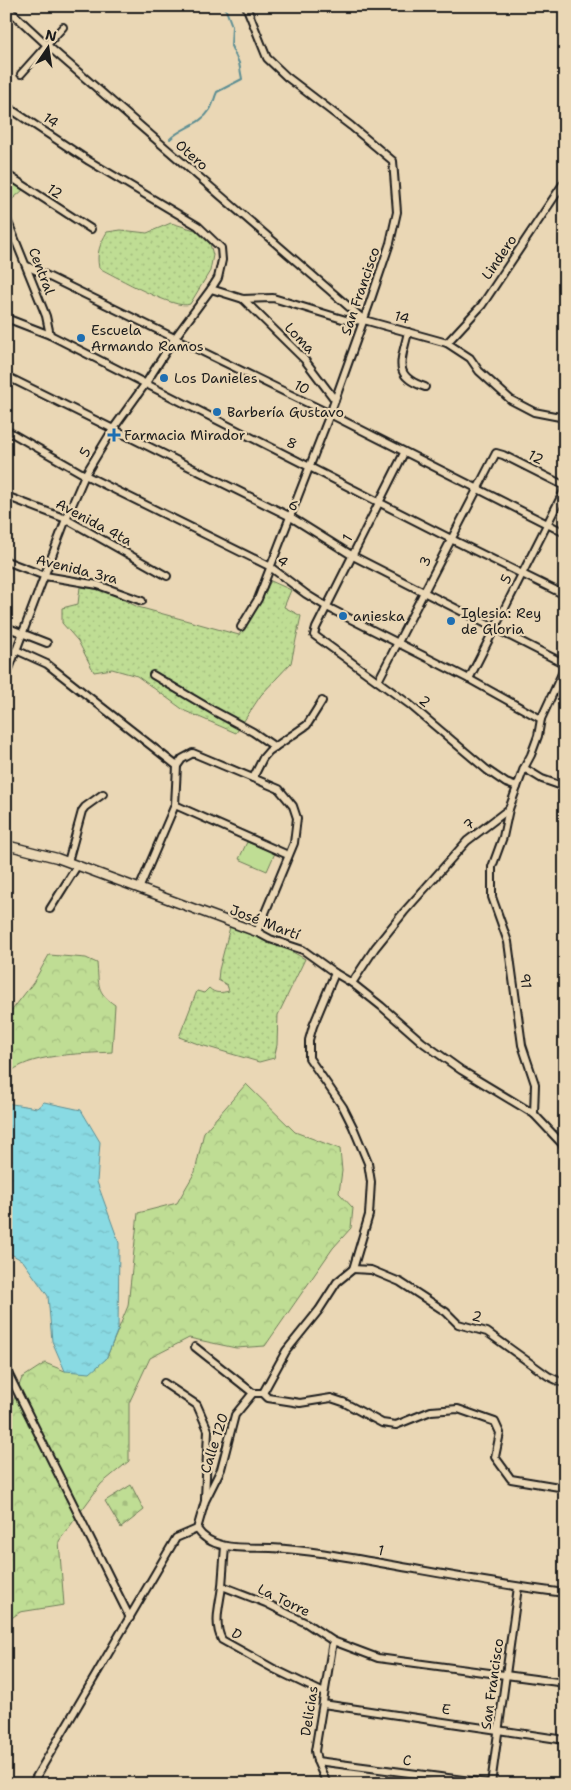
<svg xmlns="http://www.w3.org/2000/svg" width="571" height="1790" viewBox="0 0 571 1790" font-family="'Shantell Sans',sans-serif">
<defs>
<pattern id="grass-dots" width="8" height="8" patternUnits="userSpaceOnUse" patternTransform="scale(1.25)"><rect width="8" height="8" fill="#bfdd94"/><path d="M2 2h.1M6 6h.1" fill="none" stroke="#a4bd7f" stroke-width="1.8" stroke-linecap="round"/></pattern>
<pattern id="forest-crowns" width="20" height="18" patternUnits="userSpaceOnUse" patternTransform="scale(1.25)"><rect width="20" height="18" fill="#bfdd94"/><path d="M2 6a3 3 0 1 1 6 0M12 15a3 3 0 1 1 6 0" fill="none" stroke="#a4bd7f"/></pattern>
<pattern id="cemetery-stones" width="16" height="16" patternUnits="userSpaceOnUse" patternTransform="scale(1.25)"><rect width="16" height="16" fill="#bfdd94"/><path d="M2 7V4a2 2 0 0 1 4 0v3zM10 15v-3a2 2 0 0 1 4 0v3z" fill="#a4bd7f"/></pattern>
<pattern id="water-ripples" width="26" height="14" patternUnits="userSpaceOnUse" patternTransform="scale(1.25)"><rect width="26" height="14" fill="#89dae3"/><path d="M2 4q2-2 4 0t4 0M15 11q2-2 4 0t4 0" fill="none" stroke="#76bac2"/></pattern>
</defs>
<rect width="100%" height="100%" fill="#ead7b5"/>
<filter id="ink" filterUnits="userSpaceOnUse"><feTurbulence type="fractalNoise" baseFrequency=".02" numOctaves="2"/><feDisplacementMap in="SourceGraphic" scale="10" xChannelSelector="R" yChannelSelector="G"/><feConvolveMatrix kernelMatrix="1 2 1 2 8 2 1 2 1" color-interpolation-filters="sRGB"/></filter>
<g filter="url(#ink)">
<g fill="url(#grass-dots)" stroke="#6e7c58">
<path d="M171,223L195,230L210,244L213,255L210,271L190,304C176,311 115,276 99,268C96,253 100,244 107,232L121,230L147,233Z"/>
<polygon points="271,581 291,590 284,607 301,616 291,663 261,695 236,733 185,711 137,676 112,669 94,672 78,641 62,623 62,608 78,604 80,587 103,590 138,607 239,635"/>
<path d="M230,927H233L270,939L305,959L278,1015L277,1045L274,1058L259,1062L201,1045L179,1037L197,991L204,993L209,988C215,994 221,993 229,991L227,985L218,980L219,970Z"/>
</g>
<g fill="url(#forest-crowns)" stroke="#6e7c58">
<polygon points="6,177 24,189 14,198 6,202"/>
<path d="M49,955L86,958L97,963C99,985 96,992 115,1005L112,1052C82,1054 27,1053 6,1076V1018L33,983Z"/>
<polygon points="246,1084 295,1132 340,1149 342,1171 339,1193 353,1208 351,1228 333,1248 265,1346 236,1348 189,1338 150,1358 129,1403 129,1461 101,1484 59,1541 64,1605 20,1612 6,1622 6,1412 9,1412 22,1378 45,1363 65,1371 106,1359 128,1306 138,1213 177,1203 195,1172 204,1132"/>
</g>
<polygon fill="url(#cemetery-stones)" stroke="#6e7c58" points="131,1485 144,1510 121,1528 105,1501"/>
<polygon fill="#bfdd94" stroke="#6e7c58" points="247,842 275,853 267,871 239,859"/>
<polygon fill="url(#water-ripples)" stroke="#5d8e93" points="44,1102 81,1110 100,1142 97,1182 119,1243 118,1329 106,1359 90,1373 65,1371 52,1341 48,1296 23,1261 6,1251 6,1103 37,1108"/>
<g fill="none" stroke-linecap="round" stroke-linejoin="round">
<path stroke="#5d8e93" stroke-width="2" d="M170,139C180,128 201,124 209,111C213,106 214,98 217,92L242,79L239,63L231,46L232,26L226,10L222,6"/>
<defs>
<g id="minor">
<polyline points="6,7 47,45 364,320"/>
<polyline points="21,74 63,27"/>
<polyline points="6,106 89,161 198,226 221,248 222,260 218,278 211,289 174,339 146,383 113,429 85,475 66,519 6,677"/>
<polyline points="6,174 91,229"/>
<polyline points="6,217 46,316 50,335"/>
<polyline points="27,266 330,414 565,533"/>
<polyline points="211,289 243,299 273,298 349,321 364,320 447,343 470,358 479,371 511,400 534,412 565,418"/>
<polyline points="243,299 304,359 335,400"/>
<polyline points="6,318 50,335 451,539 565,595"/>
<path d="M408,332C402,360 391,376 425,387"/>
<polyline points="447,343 482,305 565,181"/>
<polyline points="6,376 289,516 353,556 565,664"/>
<polyline points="6,430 85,475 269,566 306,594 327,607 469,679 541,719"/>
<polyline points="404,453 316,628 314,635 409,704 487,770 506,783 517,787"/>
<polyline points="6,496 66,519 167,576"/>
<polyline points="6,561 45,576 98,585 142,601"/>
<polyline points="6,627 47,643"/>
<polyline points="241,627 258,599 330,414 370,302 390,243 397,212 393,161 351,126 287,77 267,58 246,6"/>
<polyline points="16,650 47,664 177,766"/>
<polyline points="153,675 214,711 253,732 275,747"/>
<polyline points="469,679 565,489"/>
<polyline points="378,681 496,453 503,455 565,486"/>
<polyline points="524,768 542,779 565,787"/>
<polyline points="253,778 263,758 269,751 307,725 322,701"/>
<polyline points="175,805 288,855"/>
<polyline points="68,862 82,811 85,807 103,794"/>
<polyline points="139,889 175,805 177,766 182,759 193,753 279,789 293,806 297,818 294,843 257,932 270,939 303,950 335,973 352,983 381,1006 422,1042 461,1070 534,1114 565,1147"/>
<polyline points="50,909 77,866"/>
<polyline points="352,983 375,948 404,912 467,841 509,809"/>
<polyline points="534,1114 535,1084 522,1045 508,942 492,897 492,867 503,837 509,809 524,768 531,755 538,736 541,719 565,667"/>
<polyline points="353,1269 371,1270 400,1282 446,1312 458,1324 487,1332 548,1376 565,1384"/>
<polyline points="195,1347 253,1393"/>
<polyline points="6,1369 130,1618"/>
<polyline points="164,1383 197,1405 208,1430 205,1499"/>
<polyline points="263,1393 268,1398 300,1403 331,1398 343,1402 382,1423 396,1425 431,1411 458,1409 495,1422 500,1433 495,1457 511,1479 565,1488"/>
<path d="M197,1529C212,1552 247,1547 271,1548C312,1550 352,1558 392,1565C449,1575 507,1586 565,1593"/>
<path d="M225,1546C224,1559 223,1572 222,1586C220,1604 213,1623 222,1640L274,1669L324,1693"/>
<polyline points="222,1586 266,1603 306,1623 333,1641 378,1658 565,1683"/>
<polyline points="323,1704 565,1740"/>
<polyline points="317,1761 494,1784"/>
<polyline points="32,1784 176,1538 197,1529 205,1501 221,1469 235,1415 253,1393 263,1393 286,1351 319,1310 337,1282 353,1269 369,1215 371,1182 368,1163 353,1127 343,1107 309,1058 309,1040 313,1026 335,973"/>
<polyline points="327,1784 317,1761 315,1751 333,1641"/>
<polyline points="491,1784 518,1587"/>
</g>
<polyline id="tertiary" points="6,845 57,858 257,932"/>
</defs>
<use href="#minor" stroke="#1c1c1c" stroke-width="10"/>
<use href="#tertiary" stroke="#1c1c1c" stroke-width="11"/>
<use href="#minor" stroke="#ead7b5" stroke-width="6"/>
<use href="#tertiary" stroke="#ead7b5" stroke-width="8"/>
</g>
</g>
<g fill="#1f6fb2" stroke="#ead7b5" stroke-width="2">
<circle cx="81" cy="338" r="5"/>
<circle cx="164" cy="378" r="5"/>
<circle cx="217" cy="412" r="5"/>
<path d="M111.5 427.5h5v5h5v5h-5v5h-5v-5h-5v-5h5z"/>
<circle cx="343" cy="616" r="5"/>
<circle cx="451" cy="621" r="5"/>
</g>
<g text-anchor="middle" stroke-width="4.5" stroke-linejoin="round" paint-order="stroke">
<g font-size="14" fill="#1c1c1c" stroke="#ead7b5">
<text transform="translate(51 120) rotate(34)" y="5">14</text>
<text transform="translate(192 155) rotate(41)" y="5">Otero</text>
<text transform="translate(55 191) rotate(33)" y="5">12</text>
<text transform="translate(499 257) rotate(-56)" y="5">Lindero</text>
<text transform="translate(42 271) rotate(69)" y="5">Central</text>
<text transform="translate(360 291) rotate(-71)" y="5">San Francisco</text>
<text transform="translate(402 317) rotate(15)" y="5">14</text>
<text transform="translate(300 338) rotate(46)" y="5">Loma</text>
<text transform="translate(302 387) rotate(26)" y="5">10</text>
<text transform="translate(292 443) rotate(27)" y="5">8</text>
<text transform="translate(85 452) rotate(-59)" y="5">5</text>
<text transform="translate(536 457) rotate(27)" y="5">12</text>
<text transform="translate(294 505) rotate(29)" y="5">6</text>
<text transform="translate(94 522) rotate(28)" y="5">Avenida 4ta</text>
<text transform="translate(347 538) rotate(-63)" y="5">1</text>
<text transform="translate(283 561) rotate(36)" y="5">4</text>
<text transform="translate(425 561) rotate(-63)" y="5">3</text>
<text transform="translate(77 569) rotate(14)" y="5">Avenida 3ra</text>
<text transform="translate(506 579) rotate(-64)" y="5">5</text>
<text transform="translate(425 701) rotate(40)" y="5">2</text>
<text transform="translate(469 824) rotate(-35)" y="5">7</text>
<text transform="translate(265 922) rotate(21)" y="5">José Martí</text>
<text transform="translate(526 981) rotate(83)" y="5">91</text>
<text transform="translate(477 1316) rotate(14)" y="5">2</text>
<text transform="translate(214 1443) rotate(-72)" y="5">Calle 120</text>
<text transform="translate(381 1550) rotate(10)" y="5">1</text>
<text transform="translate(284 1600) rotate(26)" y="5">La Torre</text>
<text transform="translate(237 1634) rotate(34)" y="5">D</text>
<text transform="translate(492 1684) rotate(-82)" y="5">San Francisco</text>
<text transform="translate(446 1709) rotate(9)" y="5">E</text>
<text transform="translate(309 1711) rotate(-81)" y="5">Delicias</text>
<text transform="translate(407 1760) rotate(7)" y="5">C</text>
</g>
<g font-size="14" fill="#1c1c1c" stroke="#ead7b5" text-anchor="start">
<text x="91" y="335">Escuela<tspan x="91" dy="16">Armando Ramos</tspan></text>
<text x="174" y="383">Los Danieles</text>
<text x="227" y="417">Barbería Gustavo</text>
<text x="124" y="440">Farmacia Mirador</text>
<text x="461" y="618">Iglesia: Rey<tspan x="461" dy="16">de Gloria</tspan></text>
<text x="353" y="621">anieska</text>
</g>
</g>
<rect width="571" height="1790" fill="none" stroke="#ead7b5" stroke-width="25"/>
<rect x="12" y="12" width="546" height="1765" fill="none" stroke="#1c1c1c" stroke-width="2" filter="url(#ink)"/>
<g transform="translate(48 48) rotate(13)" stroke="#ead7b5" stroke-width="4" paint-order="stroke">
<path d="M0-4L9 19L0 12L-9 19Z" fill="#1c1c1c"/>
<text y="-8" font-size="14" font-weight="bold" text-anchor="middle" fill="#1c1c1c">N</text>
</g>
</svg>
